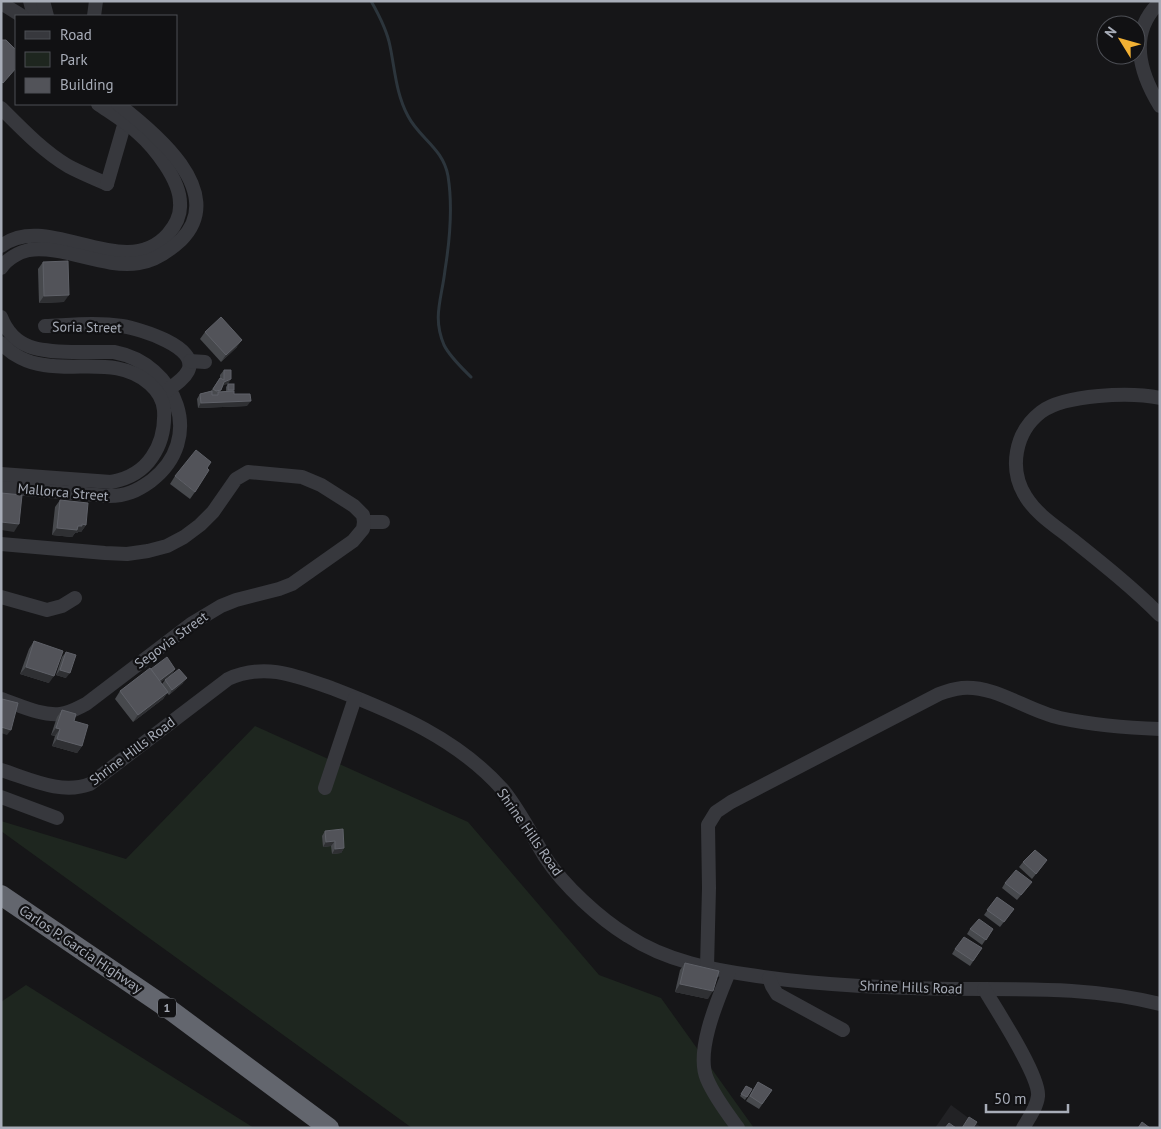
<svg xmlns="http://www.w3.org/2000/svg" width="1161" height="1129" viewBox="0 0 1161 1129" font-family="'PT Sans',sans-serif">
<rect width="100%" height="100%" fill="#161618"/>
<polygon fill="#222225" points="951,1105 982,1128 935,1128"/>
<g fill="#1e261f">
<polygon points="255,726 468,822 599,975 661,998 754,1128 412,1128 1,831 1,821 126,859"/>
<polygon points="26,985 254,1128 1,1128 1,1002"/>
</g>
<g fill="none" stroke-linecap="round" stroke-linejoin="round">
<path stroke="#2c353c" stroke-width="3" d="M371,1C379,15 387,30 390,46C395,70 396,94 408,116C419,138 443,148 448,176C453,207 450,239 445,270C442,298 432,317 444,345C450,357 462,368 471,377"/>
<g stroke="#37383d" stroke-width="14">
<polyline points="30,1 34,16"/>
<polyline points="43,1 47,16"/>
<path d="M1160,2C1128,32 1139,72 1160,106"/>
<polyline points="1,3 22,16"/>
<polyline points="94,16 96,1"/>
<path d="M1,108C22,129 43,151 68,166C81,173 94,178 107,184"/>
<polyline points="107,184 127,115"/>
<path d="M1,246C48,210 124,284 168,234C175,226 181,215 180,203C180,180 155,148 138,133C126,122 111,113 98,104"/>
<path d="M1,268C7,259 19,252 29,250C63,245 104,269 139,263C155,261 169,251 181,240C229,192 153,131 118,104"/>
<path d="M1,317C14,350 40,351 72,352C86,352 100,352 114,352C177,364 206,439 151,481C137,491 126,496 109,496L1,487"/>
<path d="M45,326C70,325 97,322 122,326C140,329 200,347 188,371C183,381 171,387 162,394"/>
<path d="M1,343C12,355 28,363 44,365C81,371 120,357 150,384C158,391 163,400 164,410C165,427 161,444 152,457C142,472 128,479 111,482L1,474"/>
<polyline points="190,361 205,362"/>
<path d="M1160,398C1131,392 1065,394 1041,412C1015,432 1008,469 1026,497C1037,515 1057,527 1073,540C1103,564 1133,588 1160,615"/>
<polyline points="364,522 383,522"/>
<path d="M1,544L105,553L127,554L148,551L167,546L184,537L200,525L213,512L236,479L248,472L302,477L321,485L354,506L363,515L364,522L363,529L353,541L292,584L279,589L236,600L221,606L191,624L86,704C78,708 70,713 60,714C41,716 19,705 1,699"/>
<polyline points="1,597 47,610 62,606 75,598"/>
<path d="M1,770C30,779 61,795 90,784L228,679C265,662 297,676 334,689C396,713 458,739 503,790C520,811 531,834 545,857C564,886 599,918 628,936C666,961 713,970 757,976C831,987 908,989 983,989C1043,989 1100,989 1160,1004"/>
<polyline points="325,788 355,698"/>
<polyline points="1,797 57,818"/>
<path d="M707,967L709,888L708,825L716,812L731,802L939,694C947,691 954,689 962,688C996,685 1027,711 1060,718C1093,725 1127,728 1160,729"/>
<path d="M729,972C718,999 695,1051 707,1079C714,1096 727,1113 738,1128"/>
<polyline points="769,978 772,986 777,994 843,1030"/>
<path d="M984,989C996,1009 1040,1076 1038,1096C1037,1107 1029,1118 1023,1128"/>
</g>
<polyline stroke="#63666e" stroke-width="20" points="1,895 173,1012 329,1128"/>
</g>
<g fill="#47494d">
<polygon points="43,262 64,302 39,303 38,269"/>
<polygon points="205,332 237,347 221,362 200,339"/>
<polygon points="224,370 231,370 220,392 226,391 226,387 228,384 234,390 233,391 234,394 247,406 198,408 197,399 200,394 211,391 220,378 220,375"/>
<polygon points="175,476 195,492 190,499 170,484"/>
<polygon points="60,500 86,525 81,532 78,532 77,533 75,533 72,537 52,535 55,507"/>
<polygon points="34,641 49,683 20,674 29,649"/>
<polygon points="66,652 66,678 56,675 62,657"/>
<polygon points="151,669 175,669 172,674 160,682 162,684 165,680 183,683 169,695 167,693 163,699 133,722 115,699 120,691"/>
<polygon points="62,710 74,721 82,746 77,753 52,746 55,736 51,735 57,717"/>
<polygon points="325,831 344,848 341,853 332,854 331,846 323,847 322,836"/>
<polygon points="1047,860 1032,879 1019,867 1023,862"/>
<polygon points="1005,883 1028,887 1017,900 1002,888"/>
<polygon points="997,897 1014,909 1000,927 984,915"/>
<polygon points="970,929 993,929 982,945 967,934"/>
<polygon points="982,948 970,966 952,954 955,949"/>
<polygon points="685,963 708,999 675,992 680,970"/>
<polygon points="758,1082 772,1090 759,1109 746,1101"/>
<polygon points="746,1086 752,1089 745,1100 740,1096"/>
</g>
<g fill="#2f3033">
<polygon points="16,68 15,70 1,86 3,83"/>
<polygon points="69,295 64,302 39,303 44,296"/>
<polygon points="242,340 237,347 221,362 226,355"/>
<polygon points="231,379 228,384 221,386 224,382"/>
<polygon points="251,401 247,406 198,408 201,403"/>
<polygon points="1,522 19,524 14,532 1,530"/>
<polygon points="82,524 86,525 81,532 78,532 77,533 75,533 72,537 52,535 57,528 78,526"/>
<polygon points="26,667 54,676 49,683 20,674"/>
<polygon points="175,669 172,674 156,686 159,681"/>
<polygon points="60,670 70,673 66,678 56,675"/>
<polygon points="187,678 183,683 169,695 172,690"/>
<polygon points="168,692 163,699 133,722 138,715"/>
<polygon points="1,727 11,730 7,735 1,733"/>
<polygon points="56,728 60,729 55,736 51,735"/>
<polygon points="57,739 82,746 77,753 52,746"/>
<polygon points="335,841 331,846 323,847 326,842"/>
<polygon points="344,848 341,853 332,854 335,849"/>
<polygon points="680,984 713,991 708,999 675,992"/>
</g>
<g fill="#525359" stroke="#5f6168">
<polygon points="1,40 6,40 16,50 16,68 3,83 1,81"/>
<polygon points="68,261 69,295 44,296 43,262"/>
<polygon points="221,317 242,340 226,355 205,332"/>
<polygon points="224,370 231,370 231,379 224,382 221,390 216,391 213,389 220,378 224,380"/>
<rect x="228" y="384" width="6" height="6"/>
<polygon points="212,391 212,395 218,395 218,392 234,391 234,394 250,394 251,401 201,403 200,394"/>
<polygon points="196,450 211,462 207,468 209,470 195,492 175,476"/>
<polygon points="1,493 22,495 19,524 1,522"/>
<polygon points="60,500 88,503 86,525 82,524 82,526 78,526 77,530 57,528"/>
<polygon points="34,641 63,651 54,676 26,667"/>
<polygon points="66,652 76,655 70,673 60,670"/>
<polygon points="167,657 175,669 159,681 151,669"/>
<polygon points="150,668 168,692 138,715 120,691"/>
<polygon points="179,669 187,678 172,690 165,680"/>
<polygon points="2,699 18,703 11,730 1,727"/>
<polygon points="62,710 76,714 74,721 88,725 82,746 57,739 60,729 56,728"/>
<polygon points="343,829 344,848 335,849 335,841 326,842 325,831"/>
<polygon points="1035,850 1047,860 1036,874 1023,862"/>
<polygon points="1016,870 1032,882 1021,895 1005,883"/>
<polygon points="997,897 1014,909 1004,922 987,910"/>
<polygon points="979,919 993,929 986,940 970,929"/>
<polygon points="964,937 982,948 973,961 955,949"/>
<polygon points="685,963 719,971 713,991 680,984"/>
<polygon points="758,1082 772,1090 762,1104 750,1096"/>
<polygon points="746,1086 752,1089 747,1097 741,1094"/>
<polygon points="969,1117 977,1122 973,1128 962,1128"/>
<polygon points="1142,1122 1150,1128 1138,1128"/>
<polygon points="949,1123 956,1128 945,1128"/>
</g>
<g text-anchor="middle" stroke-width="4.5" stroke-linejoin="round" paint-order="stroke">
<rect fill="#111113" stroke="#7b7e86" stroke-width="1" x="158" y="998.5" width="18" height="19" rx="4"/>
<g font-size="12" font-weight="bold" fill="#a8adb8">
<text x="167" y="1012">1</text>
</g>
<g font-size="14" fill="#a8adb8" stroke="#111113">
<text transform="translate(87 327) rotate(1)" y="5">Soria Street</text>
<text transform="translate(63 492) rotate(5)" y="5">Mallorca Street</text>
<text transform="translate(171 640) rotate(-36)" y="5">Segovia Street</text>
<text transform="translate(132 751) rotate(-37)" y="5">Shrine Hills Road</text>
<text transform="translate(530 832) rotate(55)" y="5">Shrine Hills Road</text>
<text transform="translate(81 949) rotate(34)" y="5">Carlos P. Garcia Highway</text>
<text transform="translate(911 987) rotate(2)" y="5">Shrine Hills Road</text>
</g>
</g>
<rect width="1161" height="1129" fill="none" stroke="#a8adb8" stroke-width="5"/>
<rect x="15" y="15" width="162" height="90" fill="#111113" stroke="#4d4f55"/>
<rect x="25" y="31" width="25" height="8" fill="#37383d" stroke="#4d4f55"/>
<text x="60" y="40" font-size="15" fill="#a8adb8">Road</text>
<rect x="25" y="52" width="25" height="15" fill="#1e261f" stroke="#4d4f55"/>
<text x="60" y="65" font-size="15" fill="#a8adb8">Park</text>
<rect x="25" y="78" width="25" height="15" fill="#525359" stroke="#4d4f55"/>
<text x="60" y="90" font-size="15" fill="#a8adb8">Building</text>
<g transform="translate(1121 40) rotate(307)"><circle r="24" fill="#111113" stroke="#4d4f55"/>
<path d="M0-4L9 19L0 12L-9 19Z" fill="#f2b134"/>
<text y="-8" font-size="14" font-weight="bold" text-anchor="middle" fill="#a8adb8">N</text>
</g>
<path d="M986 1104v8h82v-8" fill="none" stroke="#a8adb8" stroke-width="2.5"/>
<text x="994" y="1104" font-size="15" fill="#a8adb8" stroke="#111113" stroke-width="4" paint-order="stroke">50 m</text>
</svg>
